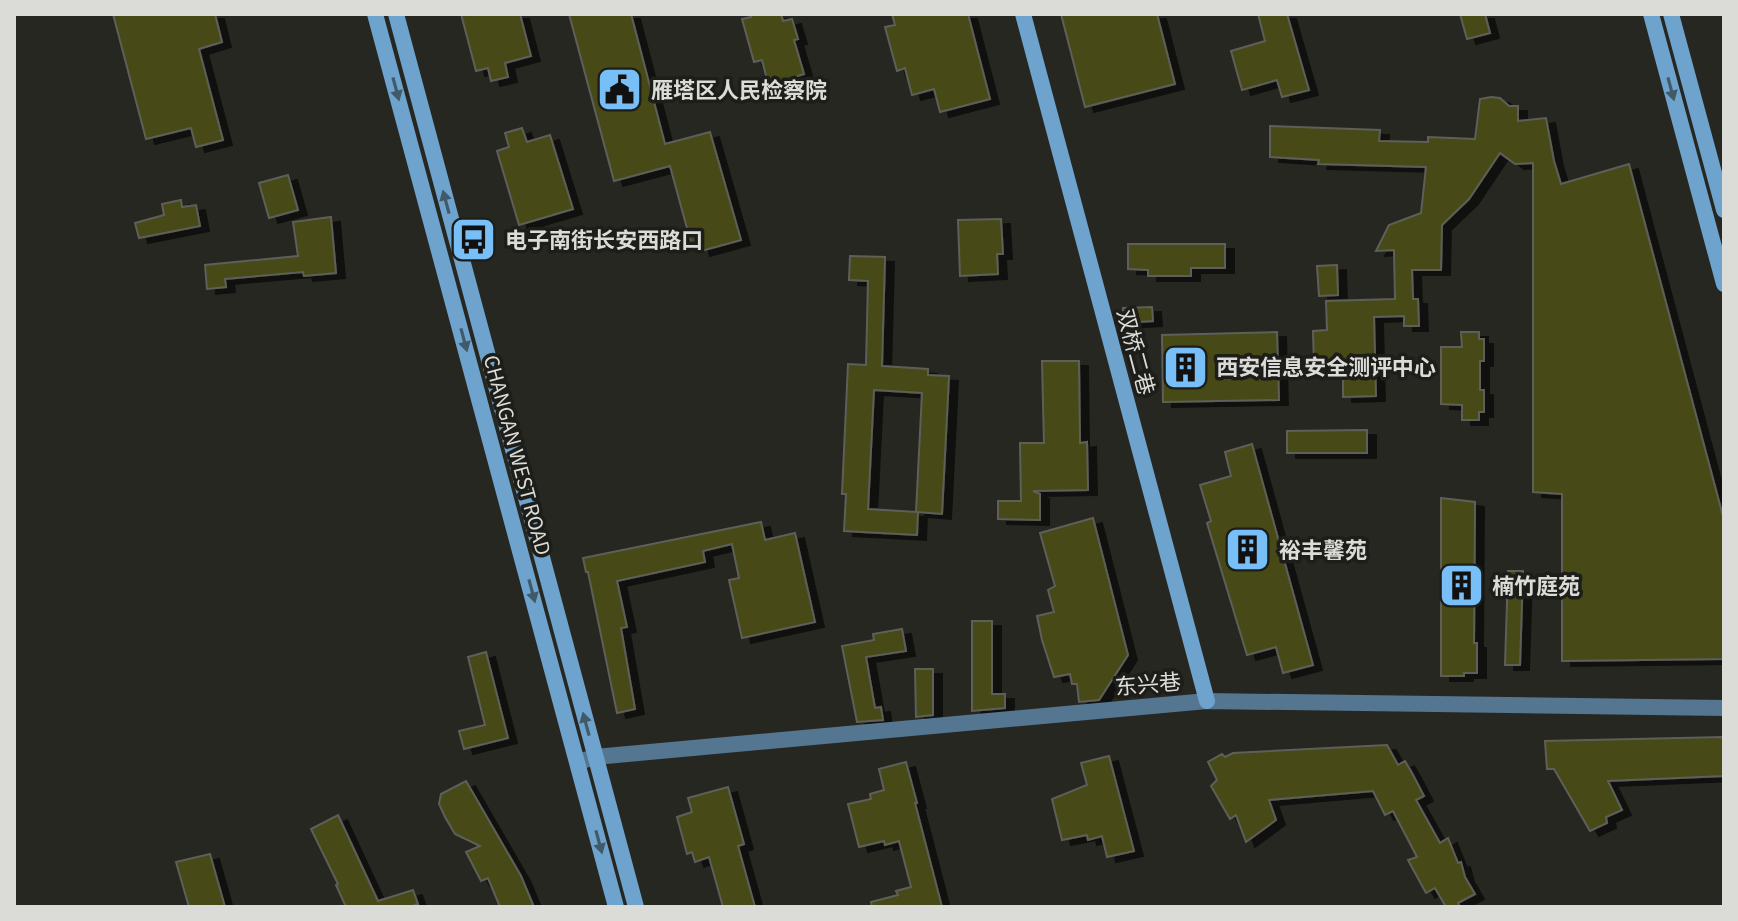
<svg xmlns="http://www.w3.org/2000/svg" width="1738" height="921" viewBox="0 0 1738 921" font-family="'Source Sans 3','Noto Sans SC',sans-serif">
<defs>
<filter id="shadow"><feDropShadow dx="9" dy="5" stdDeviation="0" flood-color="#0009"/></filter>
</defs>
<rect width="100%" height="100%" fill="#272722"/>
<g fill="#474912" stroke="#5e5f5a" stroke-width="2" fill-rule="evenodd" filter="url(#shadow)">
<polygon points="113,14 215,14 222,42 199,49 223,140 196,147 191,128 146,139"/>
<polygon points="461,14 520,14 531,56 505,63 508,77 491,81 488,68 476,71"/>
<polygon points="569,14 631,14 665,144 710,132 741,240 701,251 698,240 691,243 670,166 614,181"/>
<polygon points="750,14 781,14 783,21 792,19 798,39 794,40 804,74 794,77 794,80 769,87 762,60 754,62 742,19 751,17"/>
<polygon points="892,14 968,14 990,99 940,112 934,89 912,95 905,68 897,71 885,27 895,25"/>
<polygon points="1061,14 1157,14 1175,84 1085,107"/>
<polygon points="1258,14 1287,14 1309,90 1282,97 1277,80 1242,90 1231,51 1265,41"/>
<polygon points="1460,14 1485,14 1490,33 1467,39"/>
<polygon points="1491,97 1500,98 1509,106 1518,106 1518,121 1546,118 1554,161 1561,184 1629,164 1724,520 1724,659 1562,661 1562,494 1533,492 1533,163 1515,164 1500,153 1469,199 1442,225 1441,270 1412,270 1413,299 1418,299 1419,326 1404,326 1404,316 1374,317 1376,396 1343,397 1343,365 1314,365 1313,331 1327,330 1326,301 1395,299 1394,250 1376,251 1389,225 1421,213 1426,167 1318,164 1319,160 1270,157 1270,126 1380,130 1379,141 1428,142 1428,137 1475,139 1480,99"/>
<polygon points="522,128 527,142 550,135 573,209 519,225 497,151 509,147 505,133"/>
<polygon points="288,175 298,210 269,218 259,183"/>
<polygon points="181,200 182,207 196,205 200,226 139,238 135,223 164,215 162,204"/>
<polygon points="331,217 336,273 304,276 303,272 225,279 226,287 207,289 205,265 298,256 293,222"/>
<polygon points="1001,219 1003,254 997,254 998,274 960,276 958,220"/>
<polygon points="1128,244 1225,244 1225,268 1191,268 1191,276 1148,276 1148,270 1128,269"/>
<path d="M850,256L885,257L882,366L928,369V375L949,376L942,514L918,512L917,535L844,531L846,494H842L848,364L866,365L868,281L849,280ZM874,390L922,393L916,512L868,509Z"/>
<polygon points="1337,265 1338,295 1319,296 1317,266"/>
<polygon points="1152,307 1153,321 1123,323 1123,308"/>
<polygon points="1277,332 1279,400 1163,402 1162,335"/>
<polygon points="1461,332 1479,332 1479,339 1484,339 1484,361 1480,361 1480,390 1484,390 1484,412 1479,412 1479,420 1462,420 1462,405 1441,404 1441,347 1462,347"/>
<polygon points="1042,361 1079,361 1080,443 1087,442 1088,490 1033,491 1040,494 1040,520 998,519 998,501 1021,501 1020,443 1044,443"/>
<polygon points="1367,430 1367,453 1287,453 1287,431"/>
<polygon points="1252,444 1313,665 1283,673 1276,647 1247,655 1207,523 1211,521 1200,485 1231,476 1225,452"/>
<polygon points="1441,498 1475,502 1474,643 1477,643 1477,673 1464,673 1464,676 1441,676"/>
<polygon points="1093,518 1128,655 1099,700 1079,702 1077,684 1072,684 1070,674 1054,677 1042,640 1037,616 1054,612 1048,590 1055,586 1040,533"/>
<polygon points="761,522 765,540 795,533 815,622 742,638 729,580 739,578 732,544 703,551 705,562 617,581 627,627 621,628 635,709 617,713 588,572 586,572 583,558"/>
<polygon points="1508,571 1523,571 1520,665 1505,665"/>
<polygon points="972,621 992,621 992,694 1005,694 1005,708 972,711"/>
<polygon points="902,629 906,651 866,657 875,708 881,707 883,720 857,722 842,646 874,640 873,634"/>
<polygon points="486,652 508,738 464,749 459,731 485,725 468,657"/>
<polygon points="915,669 933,669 933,715 916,717"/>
<polygon points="1724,737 1724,776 1608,781 1622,810 1606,817 1607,823 1590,831 1554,769 1547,769 1545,741"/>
<polygon points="1387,745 1398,765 1405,761 1412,773 1424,796 1416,800 1440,843 1448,838 1458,863 1461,862 1465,877 1475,894 1458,903 1460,907 1446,907 1435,888 1426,893 1408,860 1417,857 1393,811 1385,815 1373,791 1269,800 1276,820 1246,842 1236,815 1230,819 1211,786 1217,780 1208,762 1222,754 1225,757 1233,753"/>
<polygon points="1109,756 1134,851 1107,857 1102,836 1088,840 1087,835 1062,840 1052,799 1087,785 1081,763"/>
<polygon points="906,762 917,803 915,803 942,907 872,907 871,902 898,895 896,891 911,887 899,841 885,845 884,841 859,847 848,804 871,799 870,794 884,790 879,769"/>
<polygon points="466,781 521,876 534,907 500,907 488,878 481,881 466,852 480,846 455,834 445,817 439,804 441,794"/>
<polygon points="728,787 744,844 738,846 755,907 723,907 709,857 695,862 692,852 687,854 677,817 692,812 688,798"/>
<polygon points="338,815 378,901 413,890 418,904 409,907 346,907 336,885 338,884 311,829"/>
<polygon points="210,854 225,907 189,907 176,862"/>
</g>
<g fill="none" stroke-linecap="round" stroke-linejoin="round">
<polyline stroke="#557690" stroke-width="16" points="578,762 595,757 1207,701 1724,708"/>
<g stroke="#6ea3cd" stroke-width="16">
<polyline points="375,14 616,907"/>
<polyline points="396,14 636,907"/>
<polyline points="1023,14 1207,701"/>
<polyline points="1651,14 1724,284"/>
<polyline points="1671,14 1724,210"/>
</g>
</g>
<defs><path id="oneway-solid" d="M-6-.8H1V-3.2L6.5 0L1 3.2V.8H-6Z" transform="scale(2)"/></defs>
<g fill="#415a6a">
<use href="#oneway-solid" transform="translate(396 89) rotate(75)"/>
<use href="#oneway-solid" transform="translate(1671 89) rotate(75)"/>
<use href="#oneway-solid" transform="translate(446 202) rotate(-105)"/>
<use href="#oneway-solid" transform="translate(464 340) rotate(75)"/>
<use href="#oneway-solid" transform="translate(532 591) rotate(75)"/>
<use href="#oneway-solid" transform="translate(586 724) rotate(-105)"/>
<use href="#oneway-solid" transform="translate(599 842) rotate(75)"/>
</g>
<defs>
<symbol id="civic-square" viewBox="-11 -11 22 22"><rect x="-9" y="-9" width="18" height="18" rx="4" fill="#78bff7" stroke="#1d1e19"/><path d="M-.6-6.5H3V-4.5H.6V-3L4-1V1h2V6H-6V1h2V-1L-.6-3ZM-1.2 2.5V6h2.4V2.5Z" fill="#111"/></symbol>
<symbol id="bus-square" viewBox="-11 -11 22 22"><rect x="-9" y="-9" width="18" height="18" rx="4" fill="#78bff7" stroke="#1d1e19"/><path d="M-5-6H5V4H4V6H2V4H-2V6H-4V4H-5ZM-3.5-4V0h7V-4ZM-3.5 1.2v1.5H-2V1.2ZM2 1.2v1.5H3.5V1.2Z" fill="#111"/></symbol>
<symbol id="building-square" viewBox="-11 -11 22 22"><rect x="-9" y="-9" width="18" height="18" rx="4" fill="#78bff7" stroke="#1d1e19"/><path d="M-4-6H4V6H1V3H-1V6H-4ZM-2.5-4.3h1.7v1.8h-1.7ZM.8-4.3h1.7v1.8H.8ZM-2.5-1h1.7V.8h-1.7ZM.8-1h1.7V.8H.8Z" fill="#111"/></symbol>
</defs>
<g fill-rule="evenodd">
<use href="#civic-square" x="594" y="64" width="51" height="51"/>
<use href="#bus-square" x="448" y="214" width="51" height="51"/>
<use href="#building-square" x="1160" y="342" width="51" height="51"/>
<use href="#building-square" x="1222" y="524" width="51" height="51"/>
<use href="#building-square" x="1436" y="560" width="51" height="51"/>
</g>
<g text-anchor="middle" stroke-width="7" stroke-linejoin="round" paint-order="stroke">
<g font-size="22" font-weight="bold" fill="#dbdbd8" stroke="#1d1e19" text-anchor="start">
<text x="651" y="98">雁塔区人民检察院</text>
<text x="505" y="248">电子南街长安西路口</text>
<text x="1216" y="375">西安信息安全测评中心</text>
<text x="1279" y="558">裕丰馨苑</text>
<text x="1492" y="594">楠竹庭苑</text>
</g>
<g font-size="22" fill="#dbdbd8" stroke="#1d1e19">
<text transform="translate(1136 352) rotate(75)" y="8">双桥二巷</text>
<text transform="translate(518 455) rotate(75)" y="8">CHANGAN WEST ROAD</text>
<text transform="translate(1148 684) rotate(-5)" y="8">东兴巷</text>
</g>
</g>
<rect width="1738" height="921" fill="none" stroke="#dbdbd8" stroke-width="32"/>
</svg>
